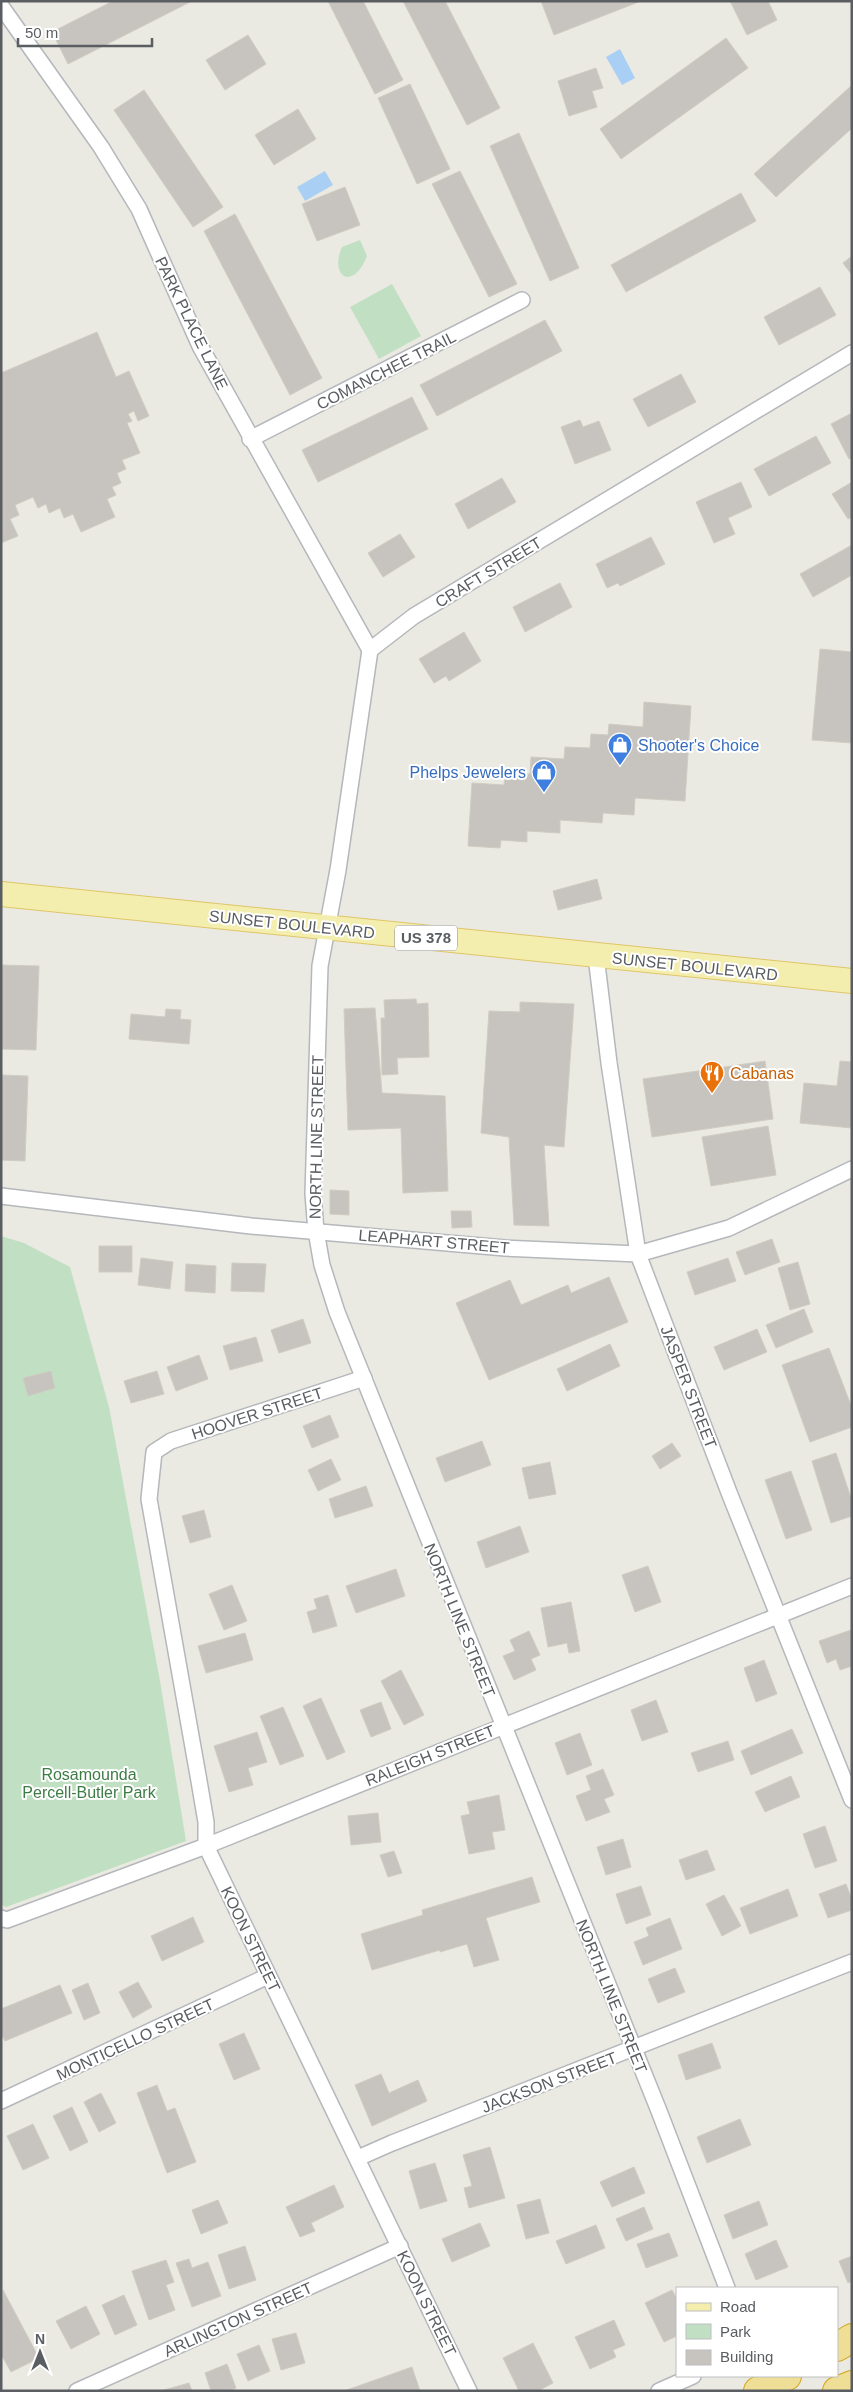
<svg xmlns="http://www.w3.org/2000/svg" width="853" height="2392" viewBox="0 0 853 2392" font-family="Arial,sans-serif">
<rect width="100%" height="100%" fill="#ebeae2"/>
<g fill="#c1e0c3">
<path d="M360,240L367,256C352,293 329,275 342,247Z"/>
<polygon points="392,284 421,336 379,359 350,307"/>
<polygon points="1,1236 24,1243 70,1267 109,1407 160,1681 186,1841 6,1907 1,1905"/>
</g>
<g fill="#a9cff4">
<polygon points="620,49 635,78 622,85 606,57"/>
<polygon points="325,171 333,185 305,201 297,187"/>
</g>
<g fill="#c7c4bf" stroke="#cfccc1">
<polygon points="113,1 192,1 68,64 52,32"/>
<polygon points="328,1 363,1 403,80 375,94"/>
<polygon points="403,1 445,1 500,108 467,125"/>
<polygon points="541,1 641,1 554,35"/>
<polygon points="730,1 768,1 777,20 747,35"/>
<polygon points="248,35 266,64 225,90 206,60"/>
<polygon points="726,38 748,68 621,159 600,129"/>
<polygon points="596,68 603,88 592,91 597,107 569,116 558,81"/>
<polygon points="410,84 450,169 417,184 378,98"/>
<polygon points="852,85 852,128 776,197 754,174"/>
<polygon points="144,90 223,207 193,227 114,110"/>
<polygon points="298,109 316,139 274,165 255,135"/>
<polygon points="519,133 579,268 550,281 490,146"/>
<polygon points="460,171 517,284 489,297 432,184"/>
<polygon points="345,187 360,225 317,241 302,204"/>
<polygon points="741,193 756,221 626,292 611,265"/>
<polygon points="235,214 322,378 290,395 204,231"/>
<polygon points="852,256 852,275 843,263"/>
<polygon points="820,287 836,315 779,345 764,317"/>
<polygon points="545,320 562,351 437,416 420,385"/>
<polygon points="97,332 116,377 129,371 149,416 138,421 134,411 128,414 132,421 127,423 140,453 122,460 126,469 117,473 121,483 112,487 116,495 107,499 115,517 81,532 73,514 64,518 60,508 49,513 46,504 38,508 33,497 15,505 19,515 10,519 18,536 1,543 1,373"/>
<polygon points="681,374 696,402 648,427 633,399"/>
<polygon points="412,397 428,429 318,482 302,450"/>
<polygon points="852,413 852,458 849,459 831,424"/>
<polygon points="580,420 583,427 599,421 611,450 575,464 561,427"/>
<polygon points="816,436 831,463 769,496 754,469"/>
<polygon points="502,478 516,502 468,529 455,504"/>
<polygon points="741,482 752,507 728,518 735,534 714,543 696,502"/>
<polygon points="852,482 852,517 848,519 832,494"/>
<polygon points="400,534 415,557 383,577 368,553"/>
<polygon points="651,537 665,564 620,586 618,583 607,588 596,564"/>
<polygon points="852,545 852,575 813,597 800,574"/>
<polygon points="560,583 572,607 525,632 513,607"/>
<polygon points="464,632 481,661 449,681 446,676 434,683 419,659"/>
<polygon points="820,649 852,652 852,743 812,740"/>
<polygon points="644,702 691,706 685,801 635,798 634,815 603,813 602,823 560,820 560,833 527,831 527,842 501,840 500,848 468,846 472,783 504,785 505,773 530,774 531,757 564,759 565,747 590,748 591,734 608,735 609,724 643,727"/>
<polygon points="597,879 602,899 558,910 553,891"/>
<polygon points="1,965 39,966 36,1050 1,1049"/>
<polygon points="416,999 417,1004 428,1003 429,1057 397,1058 398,1074 382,1075 381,1018 385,1018 384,1000"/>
<polygon points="520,1002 574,1004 564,1147 544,1145 549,1226 514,1225 509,1137 481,1133 489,1011 520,1012"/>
<polygon points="375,1008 382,1093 445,1096 448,1191 403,1193 401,1128 348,1130 344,1009"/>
<polygon points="166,1009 181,1010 180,1019 191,1020 189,1044 129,1039 131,1014 165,1017"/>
<polygon points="765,1061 773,1119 652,1137 643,1079"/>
<polygon points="840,1061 852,1062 852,1128 800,1123 804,1083 837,1086"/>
<polygon points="1,1075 28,1076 25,1161 1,1160"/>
<polygon points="768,1126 776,1175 711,1186 702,1137"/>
<polygon points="330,1190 349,1191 349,1215 330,1214"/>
<polygon points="451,1211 471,1211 472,1227 452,1228"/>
<polygon points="772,1239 780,1262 745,1275 736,1252"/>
<rect x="99" y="1246" width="33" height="26"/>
<polygon points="141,1258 173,1262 170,1289 138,1285"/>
<polygon points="728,1258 736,1281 695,1295 687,1272"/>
<polygon points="798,1262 810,1304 790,1310 778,1268"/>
<polygon points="232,1263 266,1264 264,1292 231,1291"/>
<polygon points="186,1264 216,1266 215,1293 185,1291"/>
<polygon points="609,1277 628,1322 489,1380 456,1303 510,1280 521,1305 568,1285 571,1293"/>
<polygon points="804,1309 813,1332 776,1348 766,1325"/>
<polygon points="303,1319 311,1343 279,1353 271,1330"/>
<polygon points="757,1329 767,1352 724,1370 714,1347"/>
<polygon points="256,1337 263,1361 230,1370 223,1346"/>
<polygon points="610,1344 620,1366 567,1391 557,1369"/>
<polygon points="829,1348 852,1408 852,1427 810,1442 782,1365"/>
<polygon points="199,1355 208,1379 176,1391 167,1367"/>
<polygon points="51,1371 55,1388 28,1396 23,1378"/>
<polygon points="157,1371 164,1394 131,1403 124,1381"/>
<polygon points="330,1415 339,1437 312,1448 303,1426"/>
<polygon points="482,1441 491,1465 445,1482 436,1458"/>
<polygon points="672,1443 681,1456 660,1469 652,1456"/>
<polygon points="836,1453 852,1501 852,1516 831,1523 812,1461"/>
<polygon points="331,1459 341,1480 318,1491 308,1470"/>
<polygon points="550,1462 556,1494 529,1499 522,1468"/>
<polygon points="791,1471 812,1530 786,1539 765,1480"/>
<polygon points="366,1486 373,1506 335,1518 329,1499"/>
<polygon points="204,1510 211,1537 190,1543 182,1516"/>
<polygon points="520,1526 529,1552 486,1568 477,1542"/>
<polygon points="648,1566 661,1602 635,1612 622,1575"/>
<polygon points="396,1569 405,1596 356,1613 346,1586"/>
<polygon points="232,1585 247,1621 224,1630 209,1594"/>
<polygon points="328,1595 337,1626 313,1633 307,1612 317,1609 314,1599"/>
<polygon points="571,1602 580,1651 569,1653 567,1643 548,1647 541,1608"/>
<polygon points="851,1630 852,1666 840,1670 836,1659 827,1663 819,1641"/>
<polygon points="529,1631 540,1655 531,1659 536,1670 514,1680 503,1656 515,1651 510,1640"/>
<polygon points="245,1633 253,1660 206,1673 198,1646"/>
<polygon points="764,1660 777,1694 756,1702 744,1668"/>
<polygon points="401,1670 424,1715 404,1725 381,1681"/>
<polygon points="321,1698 345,1752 327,1760 303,1706"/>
<polygon points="656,1700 668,1732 642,1741 631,1710"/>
<polygon points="381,1702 391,1729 371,1737 360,1710"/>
<polygon points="283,1707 304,1756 280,1765 260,1716"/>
<polygon points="792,1729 803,1753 751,1775 741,1751"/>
<polygon points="257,1732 267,1762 248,1768 253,1785 229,1792 214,1746"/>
<polygon points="580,1733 592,1765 567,1775 555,1743"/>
<polygon points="728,1741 734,1760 698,1772 691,1753"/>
<polygon points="603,1769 614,1795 604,1799 610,1812 586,1821 576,1796 591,1790 586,1776"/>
<polygon points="791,1776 800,1797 765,1812 755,1792"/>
<polygon points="499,1795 505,1830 492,1832 495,1849 469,1854 461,1816 470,1814 467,1802"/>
<polygon points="378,1813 381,1842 351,1845 348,1816"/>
<polygon points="825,1826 837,1861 815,1868 803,1834"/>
<polygon points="623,1839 631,1867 606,1875 597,1847"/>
<polygon points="707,1850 715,1870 686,1880 679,1860"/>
<polygon points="394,1851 402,1873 388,1877 380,1855"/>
<polygon points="532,1877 540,1902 486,1918 499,1960 474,1967 467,1944 440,1952 440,1950 372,1970 361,1934 423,1915 422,1910"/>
<polygon points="846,1884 852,1900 852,1910 828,1918 819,1894"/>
<polygon points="641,1886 651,1915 626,1924 616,1894"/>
<polygon points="788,1889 798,1916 750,1934 740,1908"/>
<polygon points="724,1895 741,1926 722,1936 706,1904"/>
<polygon points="193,1917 204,1942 162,1961 151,1936"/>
<polygon points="670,1918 682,1949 643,1965 634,1942 649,1936 646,1928"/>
<polygon points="675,1968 685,1992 658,2003 648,1979"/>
<polygon points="138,1982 152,2007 133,2018 119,1992"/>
<polygon points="88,1983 100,2013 84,2020 72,1990"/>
<polygon points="60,1985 72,2013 5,2041 1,2033 1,2009"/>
<polygon points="244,2033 260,2069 234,2080 219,2044"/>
<polygon points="712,2043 721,2068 686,2080 678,2055"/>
<polygon points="381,2074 389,2093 418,2080 427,2101 372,2126 355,2085"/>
<polygon points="157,2085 167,2111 175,2108 196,2162 167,2173 137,2093"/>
<polygon points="101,2093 116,2123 99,2132 84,2102"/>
<polygon points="72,2107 88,2142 70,2151 53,2116"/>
<polygon points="740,2119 751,2145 707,2163 697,2137"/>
<polygon points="33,2124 49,2158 23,2170 7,2136"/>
<polygon points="490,2147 505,2198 469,2208 464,2188 472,2186 463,2155"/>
<polygon points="435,2163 447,2201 420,2209 409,2171"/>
<polygon points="634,2167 645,2193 612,2207 600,2182"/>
<polygon points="334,2185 344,2207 311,2223 315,2231 300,2237 286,2207"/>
<polygon points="540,2199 549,2233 526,2239 517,2205"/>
<polygon points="218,2200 228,2223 201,2234 192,2210"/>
<polygon points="759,2201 768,2225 733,2239 724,2215"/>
<polygon points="644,2207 653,2229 626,2241 616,2219"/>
<polygon points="480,2223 490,2246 452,2262 442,2239"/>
<polygon points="596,2225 605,2248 566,2264 556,2241"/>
<polygon points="669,2233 678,2256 646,2268 637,2244"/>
<polygon points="776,2240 788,2267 756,2280 745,2254"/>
<polygon points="245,2246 256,2280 229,2289 218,2255"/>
<polygon points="852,2256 852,2281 848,2283 839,2261"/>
<polygon points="189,2259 192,2268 208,2262 221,2296 192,2307 176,2263"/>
<polygon points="166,2260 174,2282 166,2285 175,2310 149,2320 132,2271"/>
<polygon points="3,2290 39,2358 11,2372 1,2354"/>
<polygon points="672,2290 677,2299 677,2336 664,2342 645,2303"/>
<polygon points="124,2295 137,2325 115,2335 102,2305"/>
<polygon points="86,2306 100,2334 71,2349 56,2321"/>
<polygon points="614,2320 625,2345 613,2350 616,2357 590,2369 575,2337"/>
<polygon points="296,2333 305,2363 281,2370 272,2339"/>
<polygon points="533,2343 553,2383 538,2391 519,2391 503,2358"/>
<polygon points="259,2345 270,2371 248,2381 237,2354"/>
<polygon points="227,2364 236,2388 229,2391 211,2391 205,2373"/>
<polygon points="412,2367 420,2391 344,2391"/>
<polygon points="189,2383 192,2391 164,2390"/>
</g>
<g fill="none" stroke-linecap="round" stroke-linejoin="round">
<defs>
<g id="street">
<polyline points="1,6 101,147 139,209 200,346 370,650"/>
<polyline points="250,439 522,300"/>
<polyline points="596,956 609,1063 638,1254 730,1495 852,1800"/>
<polyline points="1,1196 251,1226 505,1248 638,1254 729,1228 852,1169"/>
<polyline points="364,1378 171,1441 154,1452 149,1499 199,1781 206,1822 206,1846 469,2391"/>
<polyline points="1,1918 7,1920 206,1846 852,1586"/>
<polyline points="1,2101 268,1976"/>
<polyline points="358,2158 392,2143 852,1962"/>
<polyline points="727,2288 659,2111 337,1312 322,1265 316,1231 313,1194 320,966 338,870 370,650 414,616 852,353"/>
<polyline points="77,2391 400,2246"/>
<polyline points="659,2391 693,2376"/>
</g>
<polyline id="primary" points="1,894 852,981"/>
<g id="highway">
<polyline points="837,2347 852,2338"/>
<polyline points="758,2391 787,2376"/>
<polyline points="837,2391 852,2385"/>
</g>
</defs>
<use href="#street" stroke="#b4b7bb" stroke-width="18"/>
<use href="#primary" stroke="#dfc567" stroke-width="26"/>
<use href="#highway" stroke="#d2a41b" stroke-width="30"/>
<use href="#street" stroke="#fff" stroke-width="15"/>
<use href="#primary" stroke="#f4eeae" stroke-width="24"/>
<use href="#highway" stroke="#efde95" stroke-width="28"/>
</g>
<defs>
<symbol id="shop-pin" viewBox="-11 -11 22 30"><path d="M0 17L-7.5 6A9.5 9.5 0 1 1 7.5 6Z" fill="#3f7fe0" stroke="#fff"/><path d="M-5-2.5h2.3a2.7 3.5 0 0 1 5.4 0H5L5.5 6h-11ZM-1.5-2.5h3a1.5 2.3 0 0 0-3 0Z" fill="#fff"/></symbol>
<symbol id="restaurant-pin" viewBox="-11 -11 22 30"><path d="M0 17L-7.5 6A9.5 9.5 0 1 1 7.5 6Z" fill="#e8710a" stroke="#fff"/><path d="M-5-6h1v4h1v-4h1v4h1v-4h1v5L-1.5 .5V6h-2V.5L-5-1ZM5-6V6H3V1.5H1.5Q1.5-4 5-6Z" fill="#fff"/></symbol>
</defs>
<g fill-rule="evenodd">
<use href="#shop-pin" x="606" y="731" width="28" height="38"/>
<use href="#shop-pin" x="530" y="758" width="28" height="38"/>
<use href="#restaurant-pin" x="698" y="1059" width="28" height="38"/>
</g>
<g text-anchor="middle" stroke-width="4" stroke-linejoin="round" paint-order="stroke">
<rect fill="#fff" stroke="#8c8e90" stroke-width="1" x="395" y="925.5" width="62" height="25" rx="4"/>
<g font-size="15" font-weight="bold" fill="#5a5d61">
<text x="426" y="943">US 378</text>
</g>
<g font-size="16" fill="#5a5d61" stroke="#fff">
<text transform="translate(192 323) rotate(64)" y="6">PARK PLACE LANE</text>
<text transform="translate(386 370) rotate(-27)" y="6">COMANCHEE TRAIL</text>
<text transform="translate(488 572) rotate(-31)" y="6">CRAFT STREET</text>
<text transform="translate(292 924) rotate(6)" y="6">SUNSET BOULEVARD</text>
<text transform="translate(695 966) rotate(6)" y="6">SUNSET BOULEVARD</text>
<text transform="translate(316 1137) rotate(-89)" y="6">NORTH LINE STREET</text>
<text transform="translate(434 1241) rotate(5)" y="6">LEAPHART STREET</text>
<text transform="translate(689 1387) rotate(69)" y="6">JASPER STREET</text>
<text transform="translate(257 1413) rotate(-18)" y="6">HOOVER STREET</text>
<text transform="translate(460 1620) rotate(68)" y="6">NORTH LINE STREET</text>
<text transform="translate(430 1755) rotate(-22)" y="6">RALEIGH STREET</text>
<text transform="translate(251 1939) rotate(64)" y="6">KOON STREET</text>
<text transform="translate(612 1996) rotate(68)" y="6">NORTH LINE STREET</text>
<text transform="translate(135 2039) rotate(-25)" y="6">MONTICELLO STREET</text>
<text transform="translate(549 2082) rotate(-21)" y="6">JACKSON STREET</text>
<text transform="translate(427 2303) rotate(64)" y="6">KOON STREET</text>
<text transform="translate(238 2319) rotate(-24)" y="6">ARLINGTON STREET</text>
</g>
<g font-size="16" fill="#366cbe" stroke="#fff" text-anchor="start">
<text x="638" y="751">Shooter's Choice</text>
<text x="526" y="778" text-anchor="end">Phelps Jewelers</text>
</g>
<g font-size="16" fill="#c56008" stroke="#fff" text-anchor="start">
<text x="730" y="1079">Cabanas</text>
</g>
<g font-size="16" fill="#3e7c45" stroke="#fff">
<text x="89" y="1780">Rosamounda<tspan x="89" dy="18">Percell-Butler Park</tspan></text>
</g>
</g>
<rect width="853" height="2392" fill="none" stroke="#5a5d61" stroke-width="5"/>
<rect x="676" y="2287" width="162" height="90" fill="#ffffff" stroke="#bdbec0"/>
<rect x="686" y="2303" width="25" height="8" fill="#f4eeae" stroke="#bdbec0"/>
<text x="720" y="2312" font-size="15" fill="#5a5d61">Road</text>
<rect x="686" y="2324" width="25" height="15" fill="#c1e0c3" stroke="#bdbec0"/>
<text x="720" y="2337" font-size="15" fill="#5a5d61">Park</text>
<rect x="686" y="2350" width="25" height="15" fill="#c7c4bf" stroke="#bdbec0"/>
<text x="720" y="2362" font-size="15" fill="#5a5d61">Building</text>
<g transform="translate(40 2352)" stroke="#ffffff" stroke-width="4" paint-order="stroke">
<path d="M0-4L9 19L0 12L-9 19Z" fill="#5a5d61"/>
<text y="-8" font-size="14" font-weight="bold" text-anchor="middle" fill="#5a5d61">N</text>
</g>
<path d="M18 38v8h134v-8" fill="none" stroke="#5a5d61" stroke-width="2.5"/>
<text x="25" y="38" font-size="15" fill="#5a5d61" stroke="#ffffff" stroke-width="4" paint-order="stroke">50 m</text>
</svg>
